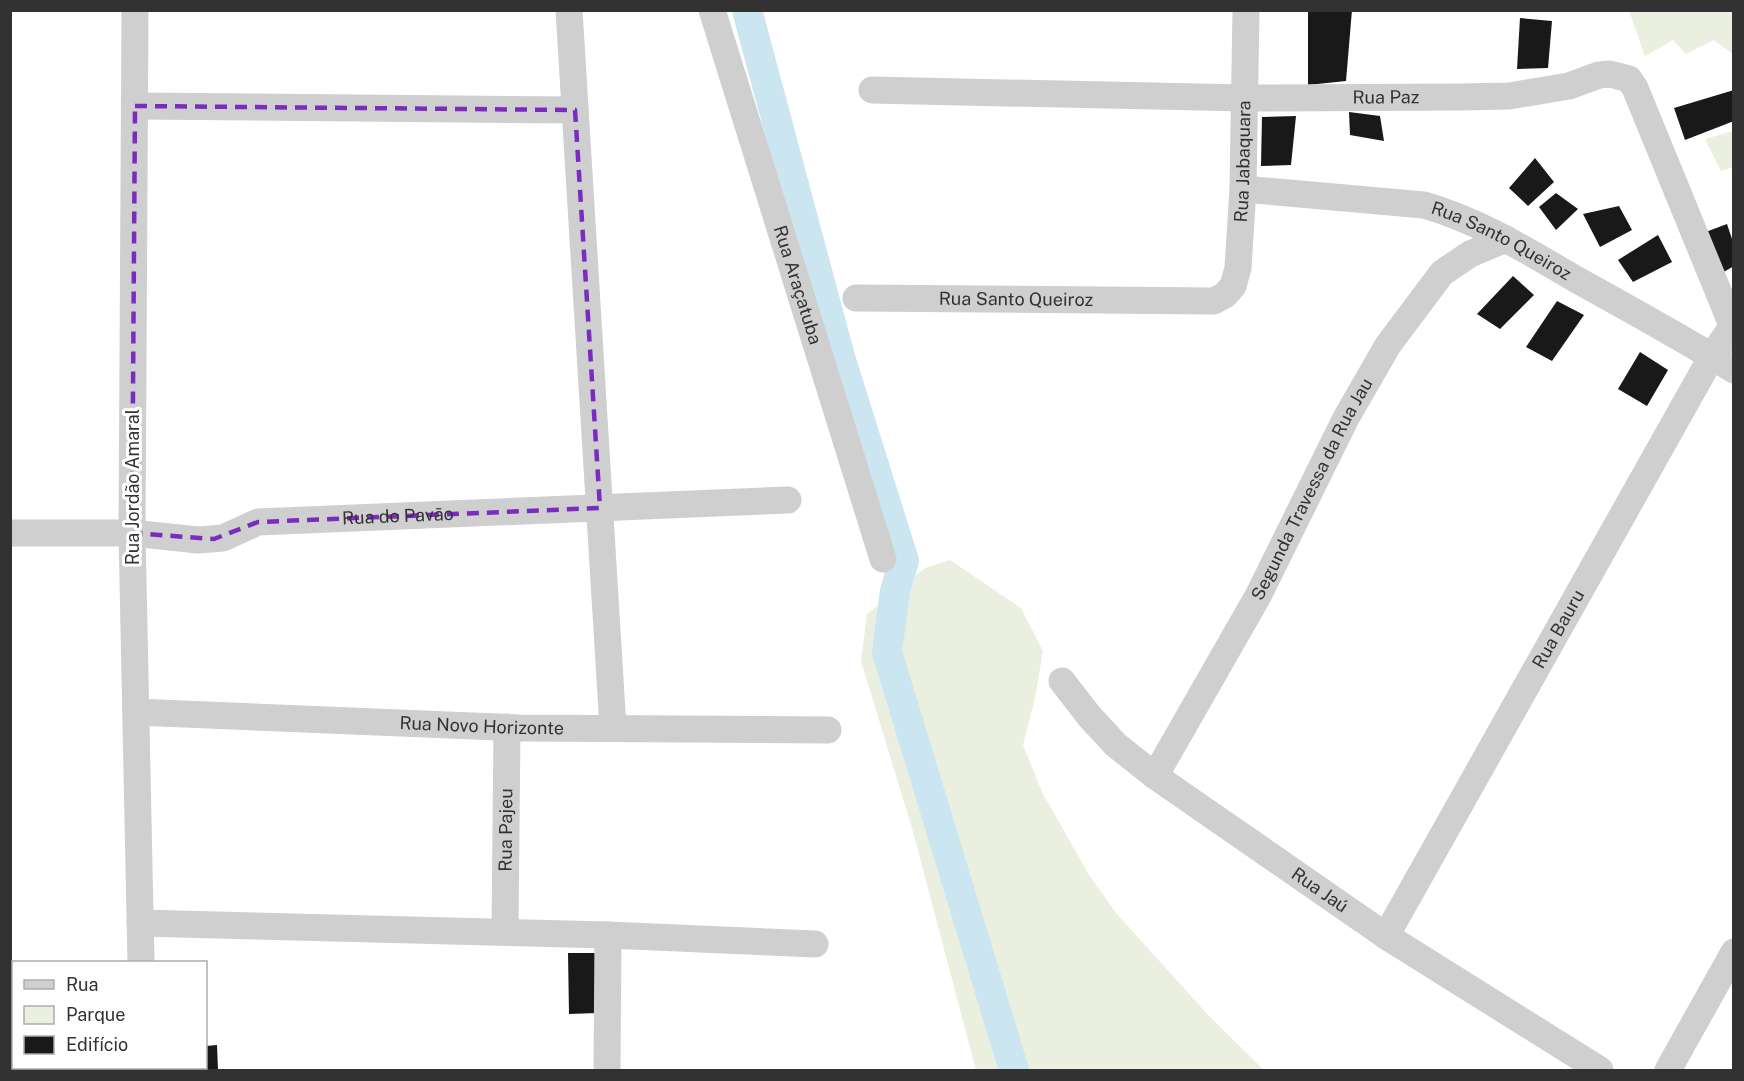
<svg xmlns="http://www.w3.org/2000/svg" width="1744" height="1081" viewBox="0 0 1744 1081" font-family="'Public Sans',sans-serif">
<rect width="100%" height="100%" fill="#fff"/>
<g fill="#eaefe0">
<polygon points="1629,11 1733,11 1733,54 1714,40 1686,54 1673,40 1645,56"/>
<polygon points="1733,131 1733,167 1721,171 1705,139"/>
<polygon points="950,560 1021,608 1043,651 1035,698 1023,745 1042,792 1089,875 1117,914 1210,1017 1264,1070 976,1070 912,828 861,661 867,614 925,568"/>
</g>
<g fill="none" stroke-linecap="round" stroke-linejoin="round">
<polyline stroke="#cbe6f0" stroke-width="30" points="747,10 840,357 904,561 895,591 887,652 1014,1070"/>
</g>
<g fill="#191919">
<polygon points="1308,10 1352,10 1346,81 1308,85"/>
<polygon points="1520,18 1552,21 1548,68 1517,69"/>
<polygon points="1734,90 1734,121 1685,140 1674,108"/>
<polygon points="1349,112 1380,116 1384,141 1350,135"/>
<polygon points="1296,116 1291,165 1261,166 1262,117"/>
<polygon points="1535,158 1554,182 1528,206 1509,188"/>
<polygon points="1556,193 1578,209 1556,230 1539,207"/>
<polygon points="1619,206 1632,230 1600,247 1583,214"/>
<polygon points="1727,224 1734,245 1734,266 1722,273 1703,233"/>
<polygon points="1658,235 1672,262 1633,282 1618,260"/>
<polygon points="1513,276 1534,295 1500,329 1477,314"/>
<polygon points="1557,301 1584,315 1552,361 1526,347"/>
<polygon points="1640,352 1668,370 1647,406 1618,389"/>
<polygon points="568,953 599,953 597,1013 569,1014"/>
<polygon points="217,1045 218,1070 189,1070 190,1068 206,1068 206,1046"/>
</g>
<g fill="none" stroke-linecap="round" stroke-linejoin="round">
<g stroke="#cfcfcf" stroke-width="27">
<polyline points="135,10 132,533 141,962"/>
<polyline points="569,10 613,728"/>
<path id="s1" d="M712,10L883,559"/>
<path id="s2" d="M872,90L1245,98L1462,97L1509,96L1569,86L1599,75L1610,74L1629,79L1635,88L1732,325"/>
<polyline points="135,106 575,110"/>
<path id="s3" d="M1243,189L1424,205C1480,221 1529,252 1579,281C1631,310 1683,338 1734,370"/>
<path id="s4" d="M856,298L1214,301L1225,295L1233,286L1238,268L1243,189L1246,10"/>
<path id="s5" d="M10,533H132L198,540L223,538L258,522L788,500"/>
<path id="s6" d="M1062,681L1090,717L1116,745L1155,776L1386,936L1600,1070"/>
<path id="s7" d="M136,712L520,728L828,730"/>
<path id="s8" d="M1155,776L1258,596L1346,418L1388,345L1442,273L1470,254L1506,239"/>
<polyline points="140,923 608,935 815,944"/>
<path id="s9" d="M505,932L507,727"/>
<path id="s10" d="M1386,936L1712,356L1734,324"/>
<polyline points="143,1068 143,1070"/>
<polyline points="607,1070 608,935"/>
<polyline points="1668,1070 1734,952"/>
</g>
</g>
<path fill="none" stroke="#7b2cbf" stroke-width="4.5" stroke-dasharray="12 8" stroke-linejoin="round" d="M135,106L575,110L600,508L258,522L214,539L132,533Z"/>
<g text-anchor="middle" stroke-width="6" stroke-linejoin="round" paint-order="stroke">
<g font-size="18" fill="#323232" stroke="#fff">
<text dy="6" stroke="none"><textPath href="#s2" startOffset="514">Rua Paz</textPath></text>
<text dy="6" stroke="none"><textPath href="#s4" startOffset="508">Rua Jabaquara</textPath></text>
<text dy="6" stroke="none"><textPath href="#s3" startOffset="267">Rua Santo Queiroz</textPath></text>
<text dy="6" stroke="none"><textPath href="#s1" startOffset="288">Rua Araçatuba</textPath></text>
<text dy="6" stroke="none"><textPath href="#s4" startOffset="160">Rua Santo Queiroz</textPath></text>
<text transform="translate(133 487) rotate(-90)" y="6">Rua Jordão Amaral</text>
<text dy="6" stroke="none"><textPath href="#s8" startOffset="327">Segunda Travessa da Rua Jau</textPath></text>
<text dy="6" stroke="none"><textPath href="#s5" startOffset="392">Rua do Pavão</textPath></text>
<text dy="6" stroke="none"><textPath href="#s10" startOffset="352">Rua Bauru</textPath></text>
<text dy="6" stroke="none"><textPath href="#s7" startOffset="346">Rua Novo Horizonte</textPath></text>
<text dy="6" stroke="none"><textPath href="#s9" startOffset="102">Rua Pajeu</textPath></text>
<text dy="6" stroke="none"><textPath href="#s6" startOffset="334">Rua Jaú</textPath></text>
</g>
</g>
<rect width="1744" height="1081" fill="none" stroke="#323232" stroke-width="24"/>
<rect x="12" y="961" width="195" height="108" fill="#ffffff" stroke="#adadad" stroke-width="1.5"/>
<rect x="24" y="980" width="30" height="9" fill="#cfcfcf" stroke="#adadad" stroke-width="1.5"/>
<text x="66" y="991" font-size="18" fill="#323232">Rua</text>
<rect x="24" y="1006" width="30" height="18" fill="#eaefe0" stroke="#adadad" stroke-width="1.5"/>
<text x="66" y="1021" font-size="18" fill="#323232">Parque</text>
<rect x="24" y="1036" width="30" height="18" fill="#191919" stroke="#adadad" stroke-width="1.5"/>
<text x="66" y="1051" font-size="18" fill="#323232">Edifício</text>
</svg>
